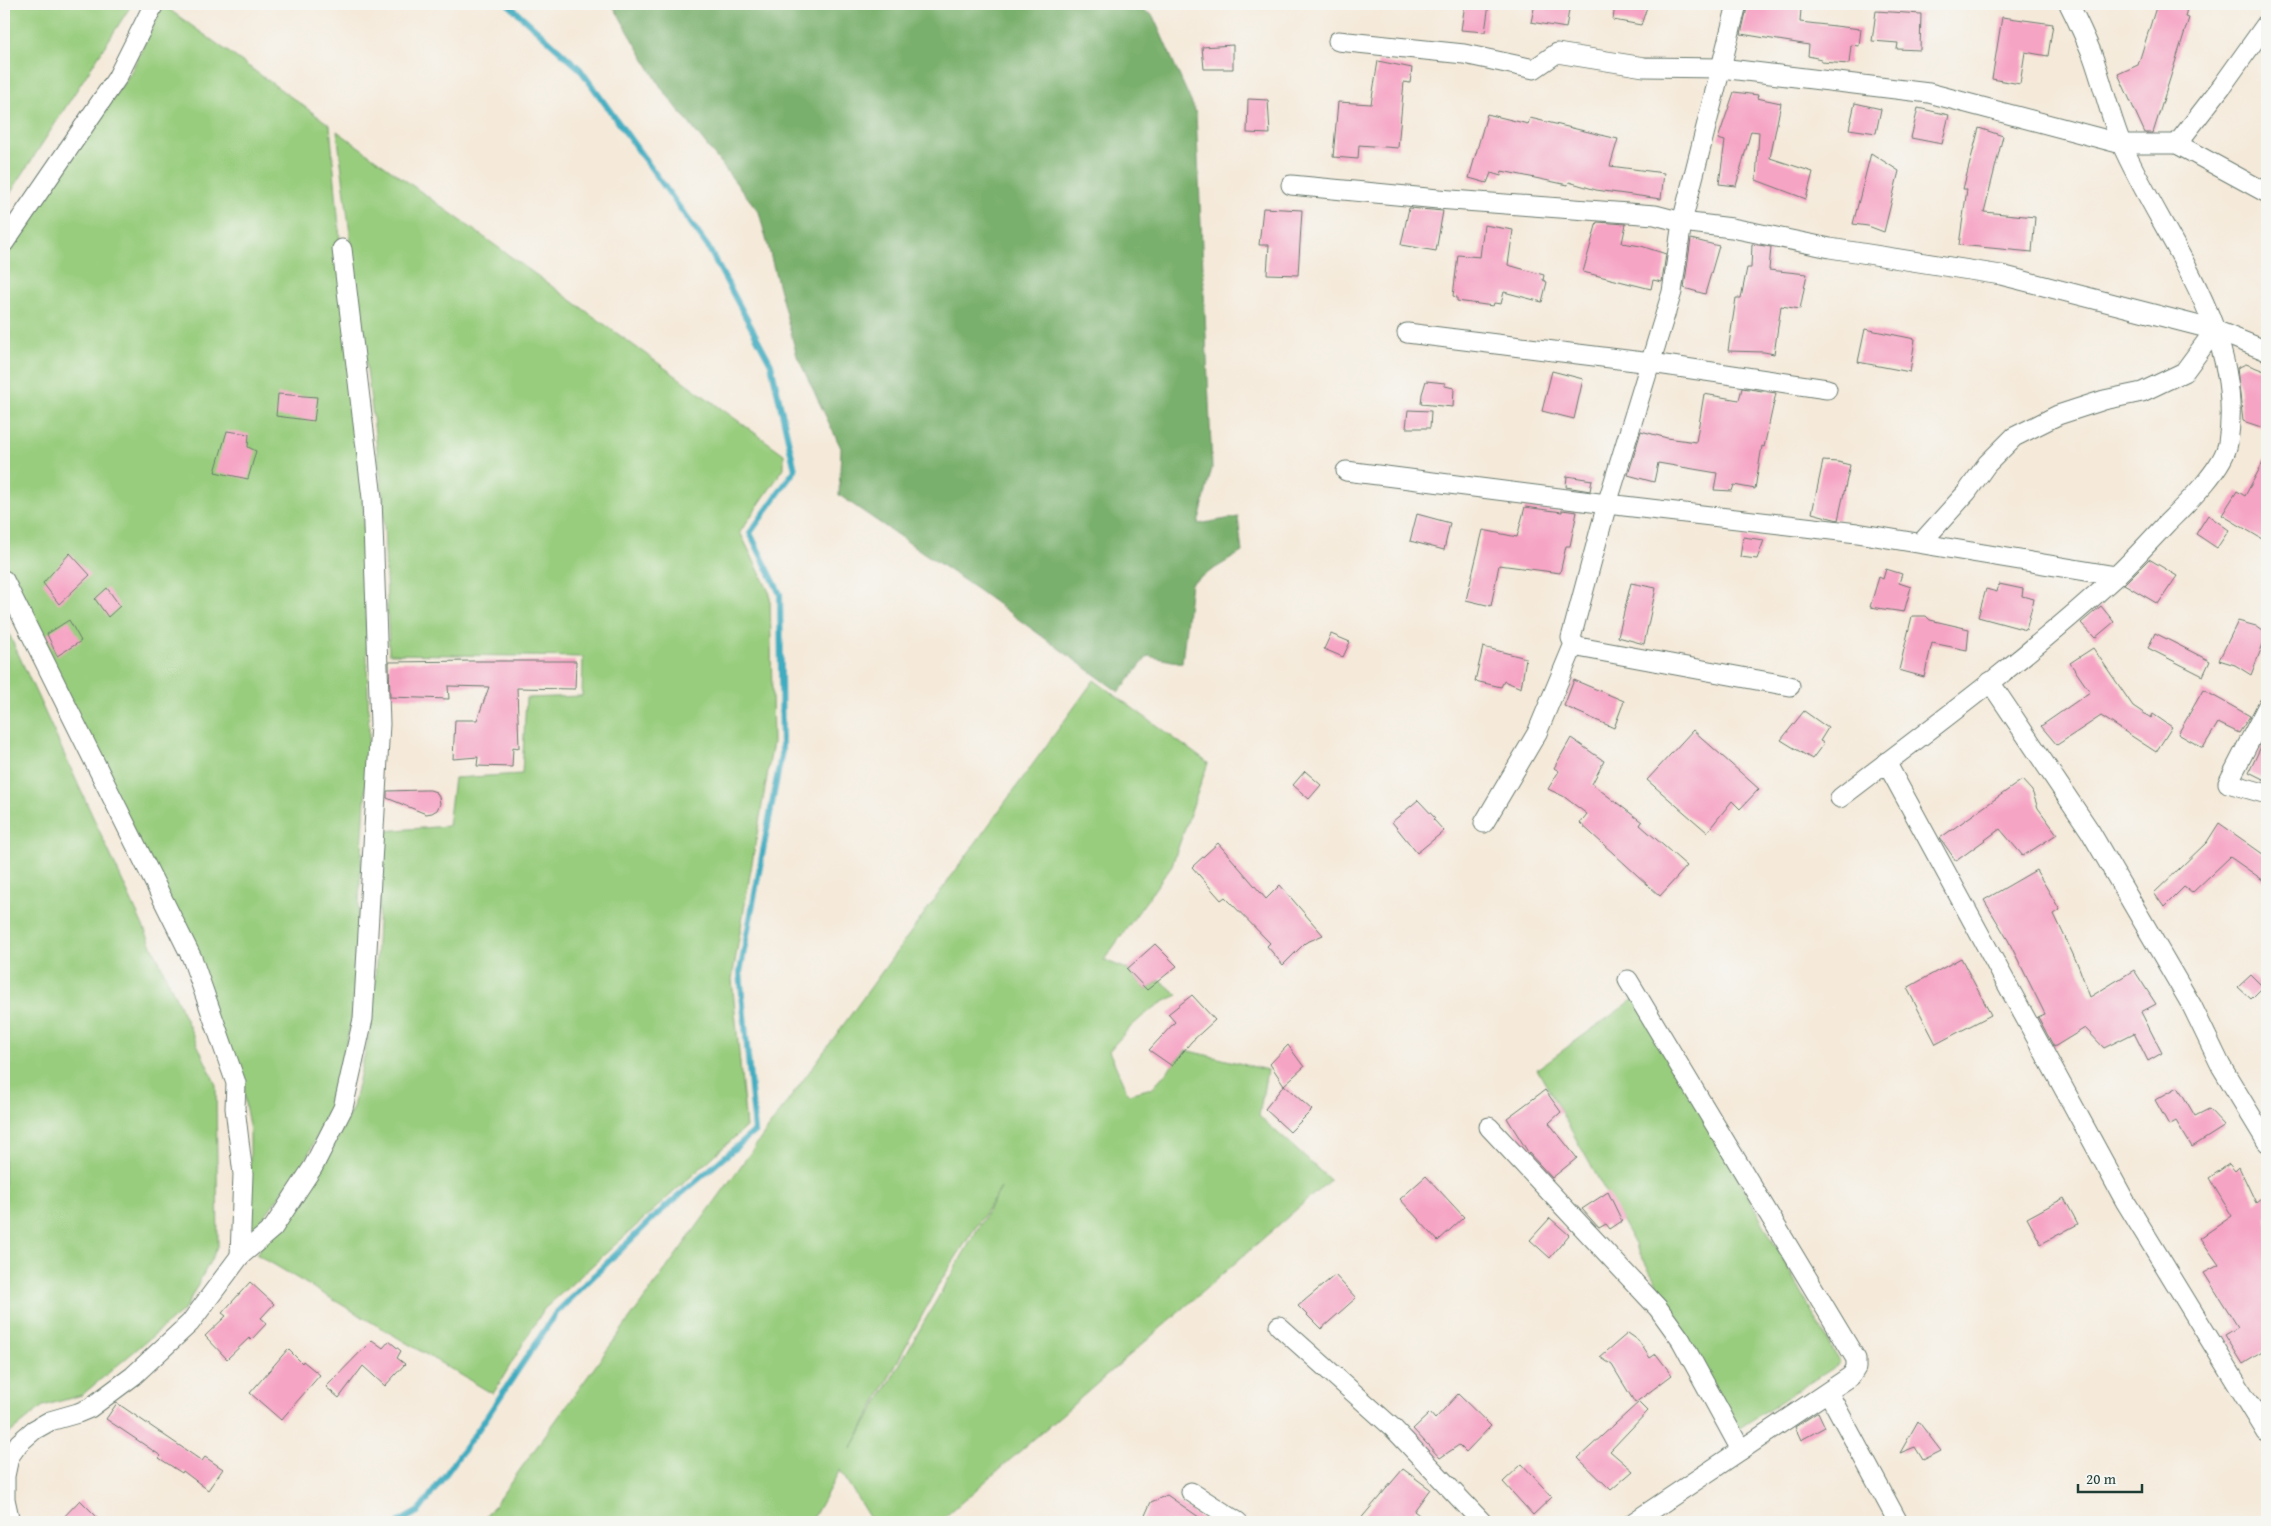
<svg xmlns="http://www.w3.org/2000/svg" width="2271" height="1526" viewBox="0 0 2271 1526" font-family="'Gentium Book Plus',serif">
<rect width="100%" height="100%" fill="#f6f6f2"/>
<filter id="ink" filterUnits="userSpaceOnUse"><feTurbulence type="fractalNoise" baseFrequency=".02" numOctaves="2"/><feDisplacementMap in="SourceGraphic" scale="10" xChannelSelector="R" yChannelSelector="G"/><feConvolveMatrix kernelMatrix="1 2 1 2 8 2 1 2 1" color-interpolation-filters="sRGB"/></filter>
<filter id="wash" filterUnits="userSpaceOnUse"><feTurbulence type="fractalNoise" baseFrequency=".0096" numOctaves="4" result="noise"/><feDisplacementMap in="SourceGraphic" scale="20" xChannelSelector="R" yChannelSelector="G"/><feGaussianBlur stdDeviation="1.12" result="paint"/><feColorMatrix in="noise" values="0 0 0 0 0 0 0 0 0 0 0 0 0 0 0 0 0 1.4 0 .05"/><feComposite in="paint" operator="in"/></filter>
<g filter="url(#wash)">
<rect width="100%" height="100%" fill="#f5eada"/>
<g fill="#99cd7e" stroke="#5c8559" fill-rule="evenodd">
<polygon points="4,4 132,4 4,203"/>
<polygon points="163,5 330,125 363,500 369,734 352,1018 331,1107 305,1161 250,1236 250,1131 245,1104 244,1081 41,650 4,566 4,259 130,74"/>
<polygon points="337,131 784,454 784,468 740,532 770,594 773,742 732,979 746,1127 544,1309 493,1394 256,1254 323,1168 353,1107 373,1016 383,831 448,826 454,778 522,774 526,698 582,696 583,657 389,654 383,497"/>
<polygon points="4,623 216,1085 218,1246 185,1309 82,1395 43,1406 4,1438"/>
<path d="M1094,680L1208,763L1172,865L1104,960L1127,969L1147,990L1160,980L1178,995C1150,1006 1129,1027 1109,1051L1128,1094L1152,1088L1186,1050L1267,1070L1259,1116L1330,1180L939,1522H872L840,1470L811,1522H482ZM1001,1188L851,1449L940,1282Z"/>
<polygon points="1638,996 1840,1363 1738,1429 1537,1069"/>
</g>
<polygon fill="#7ab06d" stroke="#4c7650" points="612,4 1133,4 1153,16 1196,113 1212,468 1198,524 1238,517 1242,552 1191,583 1182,663 1148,656 1119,692 978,590 839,495 841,448 797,356 759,212 662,89"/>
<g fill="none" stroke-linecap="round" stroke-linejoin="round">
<polyline stroke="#41acc0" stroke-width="6" points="399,1522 419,1511 480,1427 556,1313 654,1217 755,1131 740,972 782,751 780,594 750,533 795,470 771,364 708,247 580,69 508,4"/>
</g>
<g id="blocks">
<g fill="#f6a4c4">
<polygon points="1465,4 1489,4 1485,32 1461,30"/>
<polygon points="1535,4 1570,4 1566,28 1531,22"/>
<polygon points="1615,4 1648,4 1641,25 1613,20"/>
<polygon points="1748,4 1801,9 1800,22 1861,29 1859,46 1851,45 1849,64 1821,62 1821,59 1808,56 1809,45 1741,34"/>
<polygon points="2157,4 2188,4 2185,17 2189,18 2153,133 2145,133 2118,74 2138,65"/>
<polygon points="1876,11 1921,14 1920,50 1897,49 1898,43 1872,41"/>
<polygon points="2002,17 2053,24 2048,56 2025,52 2020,84 1992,79"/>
<polygon points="1233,45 1233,69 1204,69 1202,47"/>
<polygon points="1378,61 1412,68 1410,83 1404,82 1398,148 1359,145 1358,159 1333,157 1338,102 1371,104"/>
<polygon points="1734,92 1758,95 1757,98 1781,103 1770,158 1813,172 1806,199 1756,180 1759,132 1751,131 1736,186 1719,184 1725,141 1718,139"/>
<polygon points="1248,99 1268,100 1270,134 1247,133"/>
<polygon points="1855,103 1881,109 1876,133 1849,129"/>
<polygon points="1918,108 1949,115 1942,144 1911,138"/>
<polygon points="1487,114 1528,124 1530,118 1618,139 1610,166 1664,173 1661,199 1596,190 1569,182 1568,185 1502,171 1501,176 1491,173 1487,183 1469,178"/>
<polygon points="1979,128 2003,136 1984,212 2035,217 2032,252 1959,245 1967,189 1963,189"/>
<polygon points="1871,153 1899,171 1884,232 1868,226 1853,224"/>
<polygon points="1263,208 1302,210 1298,275 1267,274 1269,245 1259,245"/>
<polygon points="1409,208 1443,211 1436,251 1401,245"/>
<polygon points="1597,222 1626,224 1622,243 1641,246 1666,254 1662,282 1653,280 1651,289 1583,272"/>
<polygon points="1484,225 1513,230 1508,265 1544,275 1543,280 1547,282 1542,302 1504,292 1501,304 1494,303 1493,306 1457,301 1457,297 1453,296 1458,255 1480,257"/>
<polygon points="1691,239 1719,246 1705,294 1684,288"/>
<polygon points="1752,244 1771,247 1769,270 1807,274 1800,309 1781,306 1774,354 1764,352 1728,351 1736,298 1741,298 1747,268 1751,268"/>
<polygon points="1865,329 1915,339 1910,372 1858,362"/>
<polygon points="2246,364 2267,372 2267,429 2243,421 2237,368"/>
<polygon points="1552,371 1583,379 1574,419 1542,411"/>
<polygon points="1426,381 1445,383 1445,386 1454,388 1453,407 1421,404 1422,394"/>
<polygon points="1742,388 1776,393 1764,447 1762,446 1755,489 1734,485 1732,491 1714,490 1717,473 1658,463 1654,482 1628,475 1641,431 1667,438 1696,442 1704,394 1739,400"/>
<polygon points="278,394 317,397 314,421 276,416"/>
<polygon points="1408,410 1431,411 1430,428 1406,428"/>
<polygon points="227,431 249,434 248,447 256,451 248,479 215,472"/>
<polygon points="2267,455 2267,542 2222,515 2237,491 2245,496"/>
<polygon points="1823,461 1838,462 1850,465 1838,520 1812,513"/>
<polygon points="1567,476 1592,480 1590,491 1566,487"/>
<polygon points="1525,507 1562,512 1562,510 1577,512 1570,546 1566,546 1560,573 1499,565 1491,606 1466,600 1483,530 1517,537"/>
<polygon points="1417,514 1450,523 1444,550 1410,541"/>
<polygon points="2208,515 2229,530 2217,548 2196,534"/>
<polygon points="1743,537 1764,540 1757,559 1740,557"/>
<polygon points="70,553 90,575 59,604 43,583"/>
<polygon points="2149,559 2177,576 2158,604 2124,584"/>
<polygon points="1886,569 1902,574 1899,583 1911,587 1904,612 1870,607 1879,577 1883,579"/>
<polygon points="1631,583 1656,588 1644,644 1618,637"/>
<polygon points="1999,584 2023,589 2022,596 2034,599 2026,630 1978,617 1986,589 1997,592"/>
<polygon points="107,588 120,606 108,617 95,599"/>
<polygon points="2101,606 2114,622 2095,638 2081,623"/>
<polygon points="1912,616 1926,616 1930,620 1969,629 1967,650 1932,643 1924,677 1899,670"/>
<polygon points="69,620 81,641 57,656 47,634"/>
<polygon points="2238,621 2256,626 2267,634 2251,675 2235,665 2219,660"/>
<polygon points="2155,633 2210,661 2203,676 2148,648"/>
<polygon points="1331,634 1350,642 1343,657 1324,649"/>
<polygon points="1483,647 1526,658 1521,688 1504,681 1501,687 1475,681"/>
<polygon points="2093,648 2133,706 2151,718 2153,714 2172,727 2156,752 2101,716 2057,745 2041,726 2090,692 2070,663"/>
<polygon points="473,661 576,661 575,689 517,688 519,748 513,747 512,767 477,766 478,757 453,759 455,720 477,720 489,687 448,686 449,699 390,697 389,662"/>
<polygon points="1574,680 1624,701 1614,728 1564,706"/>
<polygon points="2203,690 2250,716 2239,733 2218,723 2203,748 2178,734"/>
<polygon points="1804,711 1828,728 1820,741 1824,743 1812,759 1781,740"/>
<polygon points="1693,730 1759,789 1740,809 1732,801 1707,832 1647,780"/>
<polygon points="2267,734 2267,781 2249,772"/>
<polygon points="1571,738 1604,761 1592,784 1642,822 1640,825 1687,866 1660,896 1580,823 1587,814 1563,796 1548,789 1559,771 1554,768"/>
<polygon points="1305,771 1321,785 1309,799 1293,785"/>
<polygon points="2022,780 2032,791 2038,808 2057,834 2023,856 2000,829 1956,861 1940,838"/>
<polygon points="424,790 430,790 436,792 439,797 440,804 437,810 432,813 426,814 387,798 387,791"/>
<polygon points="1418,800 1435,818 1433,819 1444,831 1417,853 1392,822"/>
<polygon points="2219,823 2267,857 2267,883 2230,857 2192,893 2184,887 2164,907 2154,893 2207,842"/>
<polygon points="1218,843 1266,899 1280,885 1323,935 1305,943 1283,965 1267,946 1270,943 1225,897 1221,900 1192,867"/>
<polygon points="2036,870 2060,910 2054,914 2078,965 2090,997 2134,970 2156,1004 2141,1012 2162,1053 2148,1061 2134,1033 2104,1048 2085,1028 2054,1047 2038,1017 2045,1014 2008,940 1984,900"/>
<polygon points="1155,944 1177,966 1147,990 1127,969"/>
<polygon points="1961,958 1991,1015 1936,1044 1907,988"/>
<polygon points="2251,975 2263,987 2251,999 2238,987"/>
<polygon points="1192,995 1215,1020 1191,1042 1172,1066 1149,1050 1175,1022 1168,1014"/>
<polygon points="1288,1045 1304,1067 1284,1085 1270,1064"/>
<polygon points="1284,1085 1312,1110 1290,1132 1265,1109"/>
<polygon points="2178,1087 2195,1116 2209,1109 2225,1126 2192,1147 2176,1121 2169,1125 2155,1100"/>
<polygon points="1545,1090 1561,1112 1549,1123 1577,1158 1552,1178 1528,1152 1507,1118"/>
<polygon points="2229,1164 2235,1171 2239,1167 2256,1203 2267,1194 2267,1349 2243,1364 2225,1335 2238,1327 2204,1273 2219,1265 2200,1238 2232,1216 2209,1178"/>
<polygon points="1426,1176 1464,1217 1438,1241 1400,1199"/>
<polygon points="1608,1192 1622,1221 1610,1229 1606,1224 1599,1228 1582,1209"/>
<polygon points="2064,1198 2078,1224 2041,1244 2027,1218"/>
<polygon points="1550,1218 1569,1235 1550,1258 1530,1240"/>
<polygon points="1335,1275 1356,1298 1321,1329 1298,1306"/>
<polygon points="250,1282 274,1304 261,1318 267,1323 251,1340 249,1338 227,1359 205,1336 226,1316 222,1313"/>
<polygon points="1628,1333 1638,1340 1650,1358 1656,1354 1672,1375 1635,1403 1612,1365 1600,1357"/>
<polygon points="372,1340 383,1348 389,1341 401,1351 397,1358 405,1364 385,1386 363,1366 339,1398 326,1387"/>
<polygon points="288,1349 302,1363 303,1361 320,1375 281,1420 250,1393"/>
<polygon points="1458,1394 1491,1426 1466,1452 1459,1445 1440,1458 1413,1429 1430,1413 1435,1419"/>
<polygon points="1639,1402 1648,1411 1610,1451 1633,1471 1611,1490 1578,1458"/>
<polygon points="117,1403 202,1461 205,1457 223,1469 208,1490 183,1471 182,1473 159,1458 161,1456 106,1419"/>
<polygon points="1818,1412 1825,1427 1801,1440 1795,1427"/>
<polygon points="1918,1421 1941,1451 1923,1460 1915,1447 1900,1453"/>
<polygon points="1522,1464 1552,1497 1533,1515 1503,1482"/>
<polygon points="1403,1469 1430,1489 1414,1511 1428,1522 1358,1522"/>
<polygon points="1167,1495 1206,1522 1142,1522 1151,1502"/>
<polygon points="80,1500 102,1522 59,1522"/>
</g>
</g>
</g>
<g filter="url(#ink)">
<use href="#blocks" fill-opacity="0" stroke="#6a7a6e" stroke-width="1"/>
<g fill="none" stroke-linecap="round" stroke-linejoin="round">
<defs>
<g id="street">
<polyline points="1338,41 1464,54 1534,69 1557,53 1644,67 1721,68 1929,93 2122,144 2177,144 2267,193"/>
<polyline points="2177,144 2222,86 2267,23"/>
<polyline points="1291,185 1438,199 1655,215 1682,222 1732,228 1830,248 2001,275 2215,330 2267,351"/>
<polyline points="4,243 117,78 154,4"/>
<polyline points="1407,333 1651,363 1827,389"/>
<polyline points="1346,471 1607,504 1857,533 2116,576"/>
<polyline points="1921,543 1967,492 1987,464 2014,437 2058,415 2104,400 2142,392 2184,372 2215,330"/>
<polyline points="4,580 192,958 236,1083 235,1108 243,1174 240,1256"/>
<polyline points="1574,644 1578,647 1790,686"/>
<polyline points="1990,682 2090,831 2192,1006 2221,1066 2267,1142"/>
<polyline points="2267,707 2228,783 2267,794"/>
<polyline points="1886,762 2125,1201 2267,1433"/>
<path d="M1840,798C1933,727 2028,657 2115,577C2133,560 2150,541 2167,523C2185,505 2224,468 2228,443C2245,332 2165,241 2122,145C2110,116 2103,84 2092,54C2085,37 2077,20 2069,4"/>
<polyline points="1484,823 1537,733 1574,644 1571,638 1607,504 1672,292 1682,222 1737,4"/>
<polyline points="1628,980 1856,1359 1856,1368 1851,1376 1634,1522"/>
<polyline points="1489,1127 1658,1308 1681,1340 1741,1450"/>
<polyline points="1279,1326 1393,1428 1482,1522"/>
<polyline points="1828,1392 1898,1522"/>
<polyline points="1191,1492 1238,1522"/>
<polyline points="10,1522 5,1499 5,1476 9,1457 19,1443 34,1430 50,1421 78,1413 90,1408 133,1376 190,1323 240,1256 273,1228 313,1167 343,1108 363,1019 380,724 372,498 342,249"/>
</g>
</defs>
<use href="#street" stroke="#6a7a6e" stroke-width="21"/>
<use href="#street" stroke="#fff" stroke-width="19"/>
</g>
</g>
<rect width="2271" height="1526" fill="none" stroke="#f6f6f2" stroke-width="20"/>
<path d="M2078 1484v8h64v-8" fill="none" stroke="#1f3d34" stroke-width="2.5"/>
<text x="2086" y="1484" font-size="15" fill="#1f3d34" stroke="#f6f6f2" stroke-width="4" paint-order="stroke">20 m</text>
</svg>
